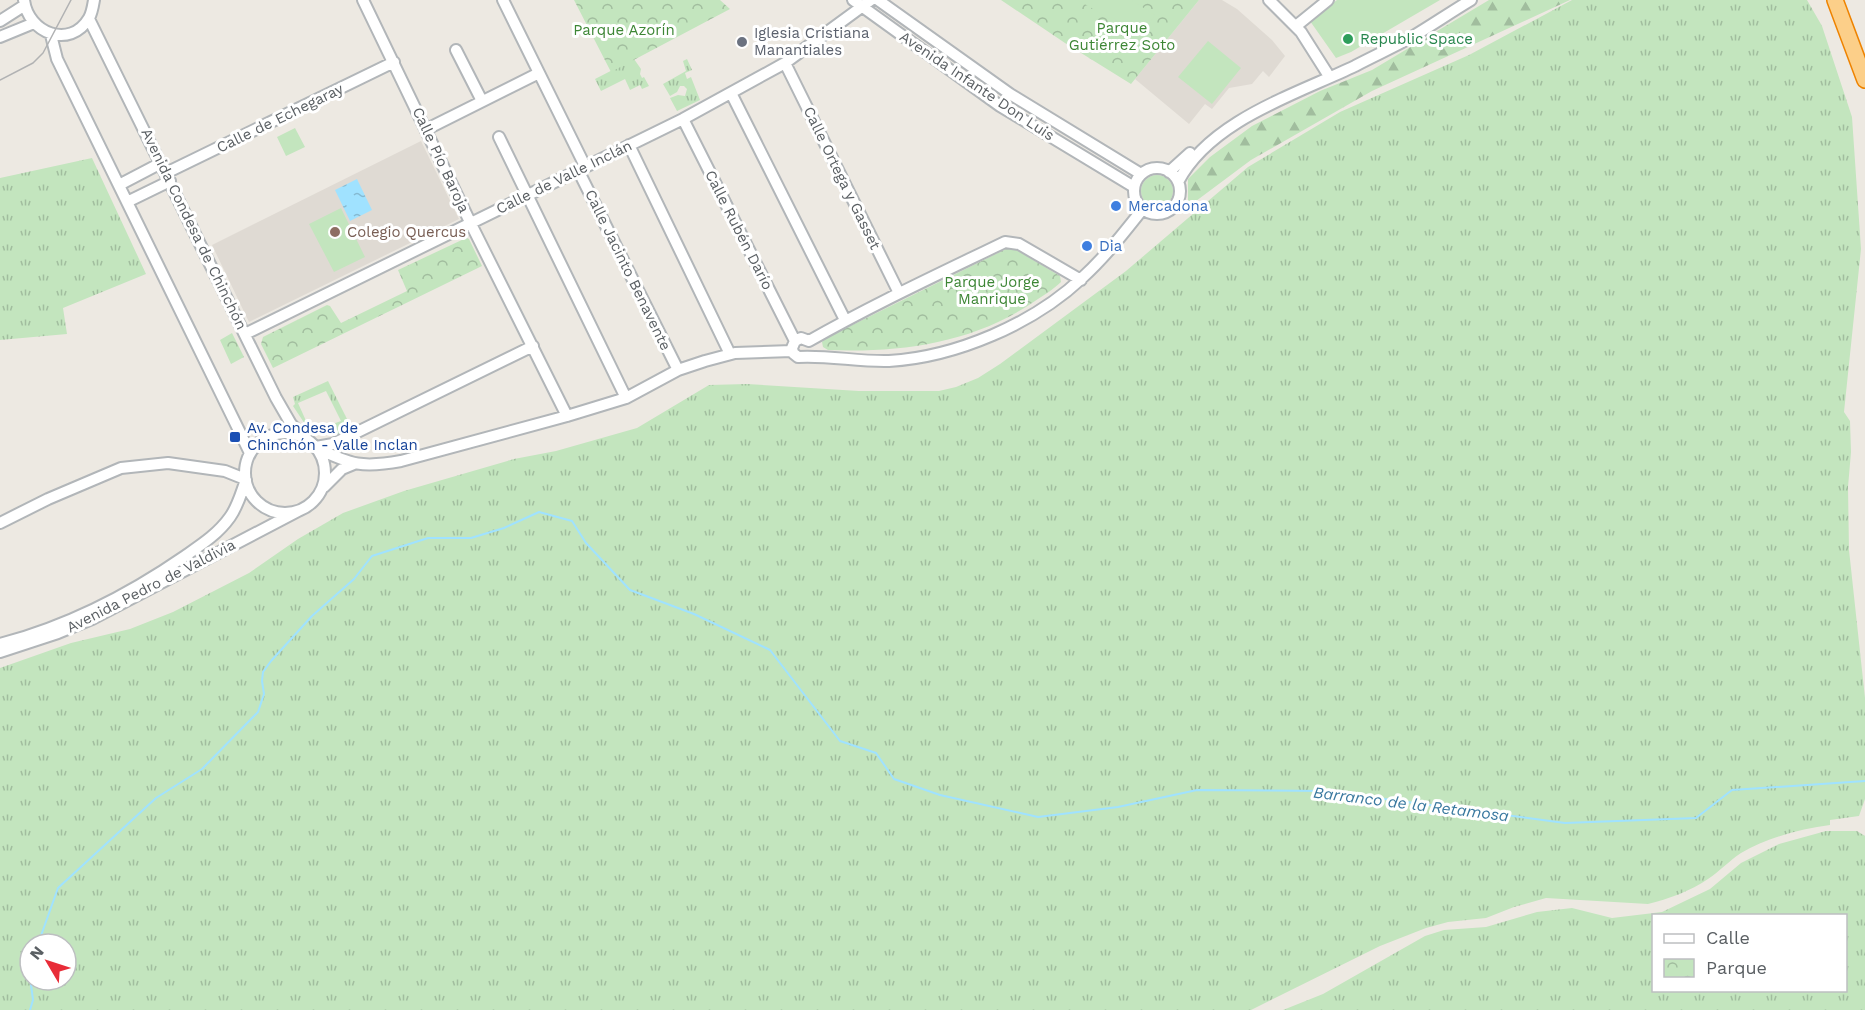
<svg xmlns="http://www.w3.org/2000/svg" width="1865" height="1010" font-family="'Work Sans',sans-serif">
	<defs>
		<pattern id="grass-tufts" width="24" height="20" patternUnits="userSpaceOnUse" patternTransform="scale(1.5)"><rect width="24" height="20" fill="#c3e5be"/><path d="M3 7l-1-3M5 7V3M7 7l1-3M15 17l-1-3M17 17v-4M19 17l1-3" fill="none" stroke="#a1bd9e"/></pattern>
		<pattern id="forest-firs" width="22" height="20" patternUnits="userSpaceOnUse" patternTransform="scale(1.5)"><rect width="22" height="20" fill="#c3e5be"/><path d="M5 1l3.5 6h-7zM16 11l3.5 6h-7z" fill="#a1bd9e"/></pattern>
		<pattern id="park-crowns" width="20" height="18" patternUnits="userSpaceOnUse" patternTransform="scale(1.5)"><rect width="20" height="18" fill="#c3e5be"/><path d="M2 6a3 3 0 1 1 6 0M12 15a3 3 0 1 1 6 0" fill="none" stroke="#a1bd9e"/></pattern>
		<pattern id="water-ripples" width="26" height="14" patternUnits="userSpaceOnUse" patternTransform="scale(1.5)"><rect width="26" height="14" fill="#a0e2ff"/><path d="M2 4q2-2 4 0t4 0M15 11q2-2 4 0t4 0" fill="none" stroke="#85bad2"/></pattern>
	</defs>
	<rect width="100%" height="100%" fill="#ede9e2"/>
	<!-- education -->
	<path fill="#dfdad3" d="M1199 0H1222L1237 9 1272 40 1285 56 1269 77 1263 71 1252 84 1229 88 1212 109 1205 104 1189 124 1135 79Z
		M421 141 459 219 249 322 212 245Z"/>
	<!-- grass -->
	<path fill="url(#grass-tufts)" fill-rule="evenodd" d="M1572 0H1807L1822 26 1852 117 1861 249 1844 412 1850 421 1851 452 1848 487 1849 550 1865 698V799L1859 816 1830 820V825C1800 829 1767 838 1741 853 1729 861 1720 871 1708 879 1691 891 1668 899 1648 904L1546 898 1514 907 1486 918 1448 922 1426 928 1380 946 1251 1010H0V668L71 643 130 629 173 612 249 573 298 539 343 513 404 491 514 459 556 451 637 428 709 385 747 384 859 391H939L956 387 978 378 1000 364 1126 271 1248 167 1340 112 1469 55ZM30 944H66V980H30Z
		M634 59 641 69 640 74 642 78 644 77 649 86 642 89 640 85 630 90 625 79 601 91 595 79Z
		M687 59 692 70 685 73 687 79 691 77 700 100 677 111 670 98 678 95 685 96 687 89 684 86H680L677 92 670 96 663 84 686 71 683 61Z
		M92 158 146 274 63 308 67 334 0 340V178Z
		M1141 191a16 16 0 1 1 32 0a16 16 0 1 1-32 0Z
		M328 381 353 431 337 438 330 425 341 421 326 391 298 403 307 423 305 424 293 406 295 404 293 397Z
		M1826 831H1857L1865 836V1010H1283L1323 994 1425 936 1444 930 1486 927 1537 912 1572 908 1612 918 1662 912 1710 889 1741 863 1779 844ZM1654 916H1846V990H1654Z"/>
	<!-- forest -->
	<path fill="url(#forest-firs)" d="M1489 0H1570L1372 91 1251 160 1188 207V179L1210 157 1252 126 1320 91 1372 70Z"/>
	<!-- park -->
	<path fill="url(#park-crowns)" d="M574 0H720L730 9 611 72Z
		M1001 0H1199L1131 84 1065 43Z
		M466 238 469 239 482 266 273 368 261 344 263 337 327 305 330 306 341 323 407 291 398 270Z
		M1008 248 1015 249 1060 276 1061 282C1054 289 1044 295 1035 301 974 343 901 353 828 350L823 347 822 342 824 339Z
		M232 333 244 357 231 364 220 340Z"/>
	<!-- garden -->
	<path fill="#c3e5be" d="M1078 0H1131L1155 15 1142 35 1110 16 1108 18Z
		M1337 0H1440L1351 52 1336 58 1310 21Z
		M1208 41 1241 68 1212 104 1178 77Z
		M295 128 305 147 286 156 277 137Z
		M341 208 365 257 334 272 309 224Z"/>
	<!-- water -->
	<path fill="url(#water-ripples)" d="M357 179 372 210 350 221 335 190Z"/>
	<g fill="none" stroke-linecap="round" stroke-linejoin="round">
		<!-- stream -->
		<path stroke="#a0e2ff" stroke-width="2" d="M38 944 58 888 156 798 202 769 258 712 264 694 262 681 263 672 271 661 312 616 354 579 372 556 428 538H471L504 528 539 512 572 521 586 543 630 590 694 614 770 650 840 741 876 753 894 779 940 795 1038 817 1118 807 1197 790 1324 791 1565 823 1696 818 1732 790 1865 781
			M30 977 33 1000 30 1010"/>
		<defs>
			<path id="minor" d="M24 0C28 33 70 50 89 18 92 13 93 6 94 0
				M363 0 471 224 567 416
				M503 0 585 166
				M853 0 1000 106 1134 187
				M878 0 1010 94 1141 174
				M1269 0 1301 32 1327 73
				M89 19 276 398 291 424 303 436
				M0 21 25 5
				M1296 26 1328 0
				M51 35 57 59 250 453
				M0 37 34 23
				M456 50 482 101
				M785 63 899 293
				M731 93 845 320
				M683 119 795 341
				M427 129 539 73
				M499 137 626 398
				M629 145 730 354
				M1134 191a23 23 0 1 1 46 0a23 23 0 1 1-46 0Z
				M578 170 678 370
				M1169 172 1190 153
				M166 173 394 62
				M1178 182C1210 120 1297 94 1355 66 1374 56 1394 47 1412 37 1432 25 1451 12 1471 0
				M119 185 161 163
				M127 202 170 181
				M245 334 683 119 785 63 871 0
				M809 341 801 338 795 341 792 348 793 353 798 357C827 355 859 362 889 361 956 357 1033 324 1082 278 1105 257 1123 234 1142 210
				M809 341C872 305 939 274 1005 242L1019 244 1081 280
				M245 473a40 40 0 1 1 80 0a40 40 0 1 1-80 0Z
				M316 447 333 444 533 346
				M317 448C351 465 363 468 401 461L567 416 626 398 678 370 705 361 735 353 792 351
				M324 487 342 469 354 464
				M0 523 48 499 121 468 168 463 225 471 245 479
				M0 644C65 627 130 594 185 556 201 545 218 534 230 517 238 506 241 493 246 480
				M0 652 58 633 92 619 298 511"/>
			<path id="highway" d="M1835 0 1865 80"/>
		</defs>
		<!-- minor casing -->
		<use href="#minor" stroke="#b2b6b9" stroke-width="14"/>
		<!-- highway casing -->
		<use href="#highway" stroke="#ee8301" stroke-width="18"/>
		<!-- minor -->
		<use href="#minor" stroke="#fff" stroke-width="10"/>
		<!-- highway -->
		<use href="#highway" stroke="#fccf89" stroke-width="15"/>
		<!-- tram -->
		<path stroke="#b1b2b3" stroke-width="1.5" d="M0 80 33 63 43 53 71 0"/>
	</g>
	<!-- markers -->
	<circle fill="#2e9e5b" stroke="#fff" stroke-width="2" cx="1348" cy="39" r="6"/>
	<circle fill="#6b7280" stroke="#fff" stroke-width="2" cx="742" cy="42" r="6"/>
	<g fill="#3f7fe0" stroke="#fff" stroke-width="2">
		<circle cx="1116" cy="206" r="6"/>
		<circle cx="1087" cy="246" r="6"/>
	</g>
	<circle fill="#8d6e63" stroke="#fff" stroke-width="2" cx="335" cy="232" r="6"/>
	<rect fill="#1a4fb4" stroke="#fff" stroke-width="2" x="229" y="431" width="12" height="12" rx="3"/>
	<g text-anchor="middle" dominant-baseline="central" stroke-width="6" stroke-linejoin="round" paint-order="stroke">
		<!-- park labels -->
		<g font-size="15" fill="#3d8635" stroke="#fff">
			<text x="1122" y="28">Parque<tspan x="1122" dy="17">Gutiérrez Soto</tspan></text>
			<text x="624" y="30">Parque Azorín</text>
			<text x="992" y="282">Parque Jorge<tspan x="992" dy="17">Manrique</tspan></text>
		</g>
		<!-- worship labels -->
		<g font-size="15" fill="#5b616d" stroke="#fff" text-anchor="start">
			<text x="754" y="33">Iglesia Cristiana<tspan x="754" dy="17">Manantiales</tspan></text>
		</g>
		<!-- leisure labels -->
		<g font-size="15" fill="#27864d" stroke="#fff" text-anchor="start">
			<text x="1360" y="39">Republic Space</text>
		</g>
		<!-- street labels -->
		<g font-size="15" fill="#5a5f63" stroke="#fff">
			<text transform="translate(977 86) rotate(34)">Avenida Infante Don Luis</text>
			<text transform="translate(280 118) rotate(-26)">Calle de Echegaray</text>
			<text transform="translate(441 160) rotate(65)">Calle Pío Baroja</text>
			<text transform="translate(564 177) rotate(-26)">Calle de Valle Inclán</text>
			<text transform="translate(842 178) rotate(64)">Calle Ortega y Gasset</text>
			<text transform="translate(194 229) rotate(64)">Avenida Condesa de Chinchón</text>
			<text transform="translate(739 230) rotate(63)">Calle Rubén Darío</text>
			<text transform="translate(628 270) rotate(64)">Calle Jacinto Benavente</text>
			<text transform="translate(151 586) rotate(-27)">Avenida Pedro de Valdivia</text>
		</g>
		<!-- shop labels -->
		<g font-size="15" fill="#366cbe" stroke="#fff" text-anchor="start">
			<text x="1128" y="206">Mercadona</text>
			<text x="1099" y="246">Dia</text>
		</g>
		<!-- education labels -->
		<g font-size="15" fill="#785e54" stroke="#fff" text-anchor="start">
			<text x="347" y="232">Colegio Quercus</text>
		</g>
		<!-- transit labels -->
		<g font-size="15" fill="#164399" stroke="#fff" text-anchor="start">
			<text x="247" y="428">Av. Condesa de<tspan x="247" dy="17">Chinchón - Valle Inclan</tspan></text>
		</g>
		<!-- water labels -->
		<g font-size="16" font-style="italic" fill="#39789f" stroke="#fff">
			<text transform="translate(1411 804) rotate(7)">Barranco de la Retamosa</text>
		</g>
	</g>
	<!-- legend -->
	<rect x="1652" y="914" width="195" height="78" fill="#ffffff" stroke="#bdbfc1" stroke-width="1.5"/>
	<rect x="1664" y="934" width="30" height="9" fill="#ffffff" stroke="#bdbfc1" stroke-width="1.5"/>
	<text x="1706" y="944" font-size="18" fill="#5a5f63">Calle</text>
	<rect x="1664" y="959" width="30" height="18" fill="url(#park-crowns)" stroke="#bdbfc1" stroke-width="1.5"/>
	<text x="1706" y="974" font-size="18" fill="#5a5f63">Parque</text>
	<!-- north arrow -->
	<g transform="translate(48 962) rotate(309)"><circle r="28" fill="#ffffff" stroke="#bdbfc1" stroke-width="1.5"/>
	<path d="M0-4.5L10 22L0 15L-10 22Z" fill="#e82c38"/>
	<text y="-9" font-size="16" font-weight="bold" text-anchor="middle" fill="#5a5f63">N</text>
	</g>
</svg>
